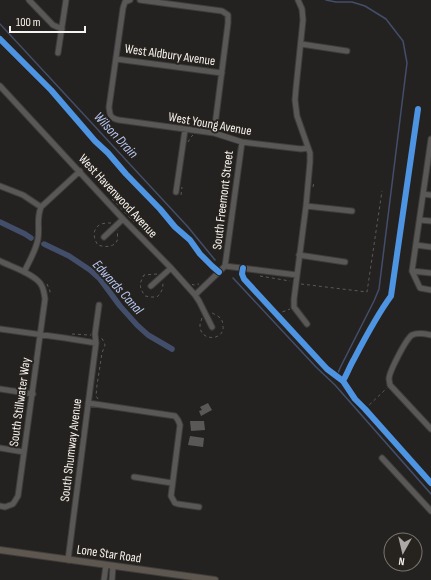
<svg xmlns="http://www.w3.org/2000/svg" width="431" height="580" font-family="'Sofia Sans Condensed',sans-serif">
	<rect width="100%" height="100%" fill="#242220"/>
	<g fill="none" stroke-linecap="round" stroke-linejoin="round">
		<!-- stream -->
		<path stroke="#434e6b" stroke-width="1.5" d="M326 0 336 2H352L365 6 386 19 403 41 407 63 379 289 374 301 340 368 338 373
			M0 24 188 227 215 260
			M233 278 316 367 335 385 431 494"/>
		<!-- canal -->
		<path stroke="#434e6b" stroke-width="5.5" d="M0 222 25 234 31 238
			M44 244 69 256 90 270 100 279 120 306 137 325 148 335 172 349"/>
	</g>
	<!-- building -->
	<path fill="#5a5857" d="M208 403 212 410 201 416 199 411 202 410 200 407Z
		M190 421H204L205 430 191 431Z
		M190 436 204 438 203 447 188 445Z"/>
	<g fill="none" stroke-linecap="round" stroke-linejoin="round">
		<defs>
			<path id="minor" d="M29 0 53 25 62 29
				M130 0 125 2 123 8 109 107C110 116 110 118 119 120L214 133 242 142 301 149 308 148
				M140 0 222 11 228 15V23L214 133
				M298 0 302 9 303 20 296 88 295 100 297 116 310 153V162L306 206 294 299V307L307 324
				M301 44 347 51
				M58 53 66 0
				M116 59 222 73
				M0 86 123 219 171 268 195 295 199 301 212 327
				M431 139 412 271 420 288 431 290
				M0 186 23 195 41 207
				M176 192 185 130
				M423 194 431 195
				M306 206 352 211
				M420 220 431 221
				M104 237 123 219
				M416 245 431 247
				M299 255 345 262
				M0 261C12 267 32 273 40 283 44 288 44 293 45 299L18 496 13 504 5 507 0 506
				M225 266 297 275
				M412 271 431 273
				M24 272C29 262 36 250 38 239 40 227 36 220 41 207L80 171
				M151 286 171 268
				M195 295 219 272 225 266 242 142
				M0 329 65 338 96 343
				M431 335C426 334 418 332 412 335 406 339 389 372 389 379 389 380 390 384 390 385L431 429
				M0 389 33 394
				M88 403 175 416 178 420 180 425 171 496 175 503 178 504 199 507
				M0 448 24 452
				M382 458 431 511
				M134 477 172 483
				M68 560 96 343 95 334 99 305
				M104 580 106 565
				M112 580 113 566"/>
			<path id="major" d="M0 550 215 580"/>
		</defs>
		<!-- minor casing -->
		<use href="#minor" stroke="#3f3d3b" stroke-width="7"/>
		<!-- major casing -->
		<use href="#major" stroke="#3f3d3b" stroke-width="8"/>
		<!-- path -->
		<path stroke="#5b5a59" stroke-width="1" stroke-dasharray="3 3" stroke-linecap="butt" d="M188 142 191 137 193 135
			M313 187 314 182
			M181 195 182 187
			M112 199 134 222
			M111 223C107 223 101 223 98 226 92 231 94 240 98 245 104 247 113 248 117 241 118 238 117 233 118 230
			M239 273 242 274H245
			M157 274 144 275C139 284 139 287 145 296L151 297H157C162 292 163 289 163 282
			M260 276 290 281
			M47 284 50 291V294
			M192 284 193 285 199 284
			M301 284 367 292 382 191
			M277 314 290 309
			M202 318C201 321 200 323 200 325 199 342 225 341 223 326 223 322 222 319 219 317 217 315 213 314 211 312
			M72 334 89 335H91
			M98 399 96 396 97 385 102 353 105 345 104 342 101 337
			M365 409 387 388"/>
		<!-- minor -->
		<use href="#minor" stroke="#5a5857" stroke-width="5"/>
		<!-- major -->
		<use href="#major" stroke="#5d5750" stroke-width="6"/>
		<defs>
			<path id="cycleway" d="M0 39 51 90 95 141 108 153 126 174 160 209 175 227 190 240 200 254 212 266 219 272
				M243 268 242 274 244 279 327 369 343 381 355 399 365 409 431 483
				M343 381C347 374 350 366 354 359 365 338 377 315 391 296L418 109"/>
		</defs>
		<!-- cycleway casing -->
		<use href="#cycleway" stroke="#26221e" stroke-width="8"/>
		<!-- cycleway -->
		<use href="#cycleway" stroke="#4d94e3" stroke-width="6"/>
	</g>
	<g text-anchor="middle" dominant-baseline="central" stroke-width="4" stroke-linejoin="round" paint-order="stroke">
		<!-- street labels -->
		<g font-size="13" fill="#f5f2ef" stroke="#26221e">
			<text transform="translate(170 55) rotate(8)">West Aldbury Avenue</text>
			<text transform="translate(210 124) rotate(10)">West Young Avenue</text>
			<text transform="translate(118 196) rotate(47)">West Havenwood Avenue</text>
			<text transform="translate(223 200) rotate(-83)">South Freemont Street</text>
			<text transform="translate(20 402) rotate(-82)">South Stillwater Way</text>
			<text transform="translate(71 450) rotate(-83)">South Shumway Avenue</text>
			<text transform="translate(109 554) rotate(8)">Lone Star Road</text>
		</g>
		<!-- water labels -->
		<g font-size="14" font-style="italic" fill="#b4c7f4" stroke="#26221e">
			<text transform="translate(116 135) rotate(47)">Wilson Drain</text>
			<text transform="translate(118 287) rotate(48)">Edwards Canal</text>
		</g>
	</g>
	<!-- north arrow -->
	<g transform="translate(403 552) rotate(188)"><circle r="19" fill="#26221e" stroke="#797572"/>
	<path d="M0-3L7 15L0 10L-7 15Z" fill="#aca9a7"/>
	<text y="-6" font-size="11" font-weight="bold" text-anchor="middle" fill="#f5f2ef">N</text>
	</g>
	<!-- scale -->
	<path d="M10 26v6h75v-6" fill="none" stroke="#f5f2ef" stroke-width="2"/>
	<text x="16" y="26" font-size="12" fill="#f5f2ef" stroke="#26221e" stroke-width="3" paint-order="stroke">100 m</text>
</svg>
